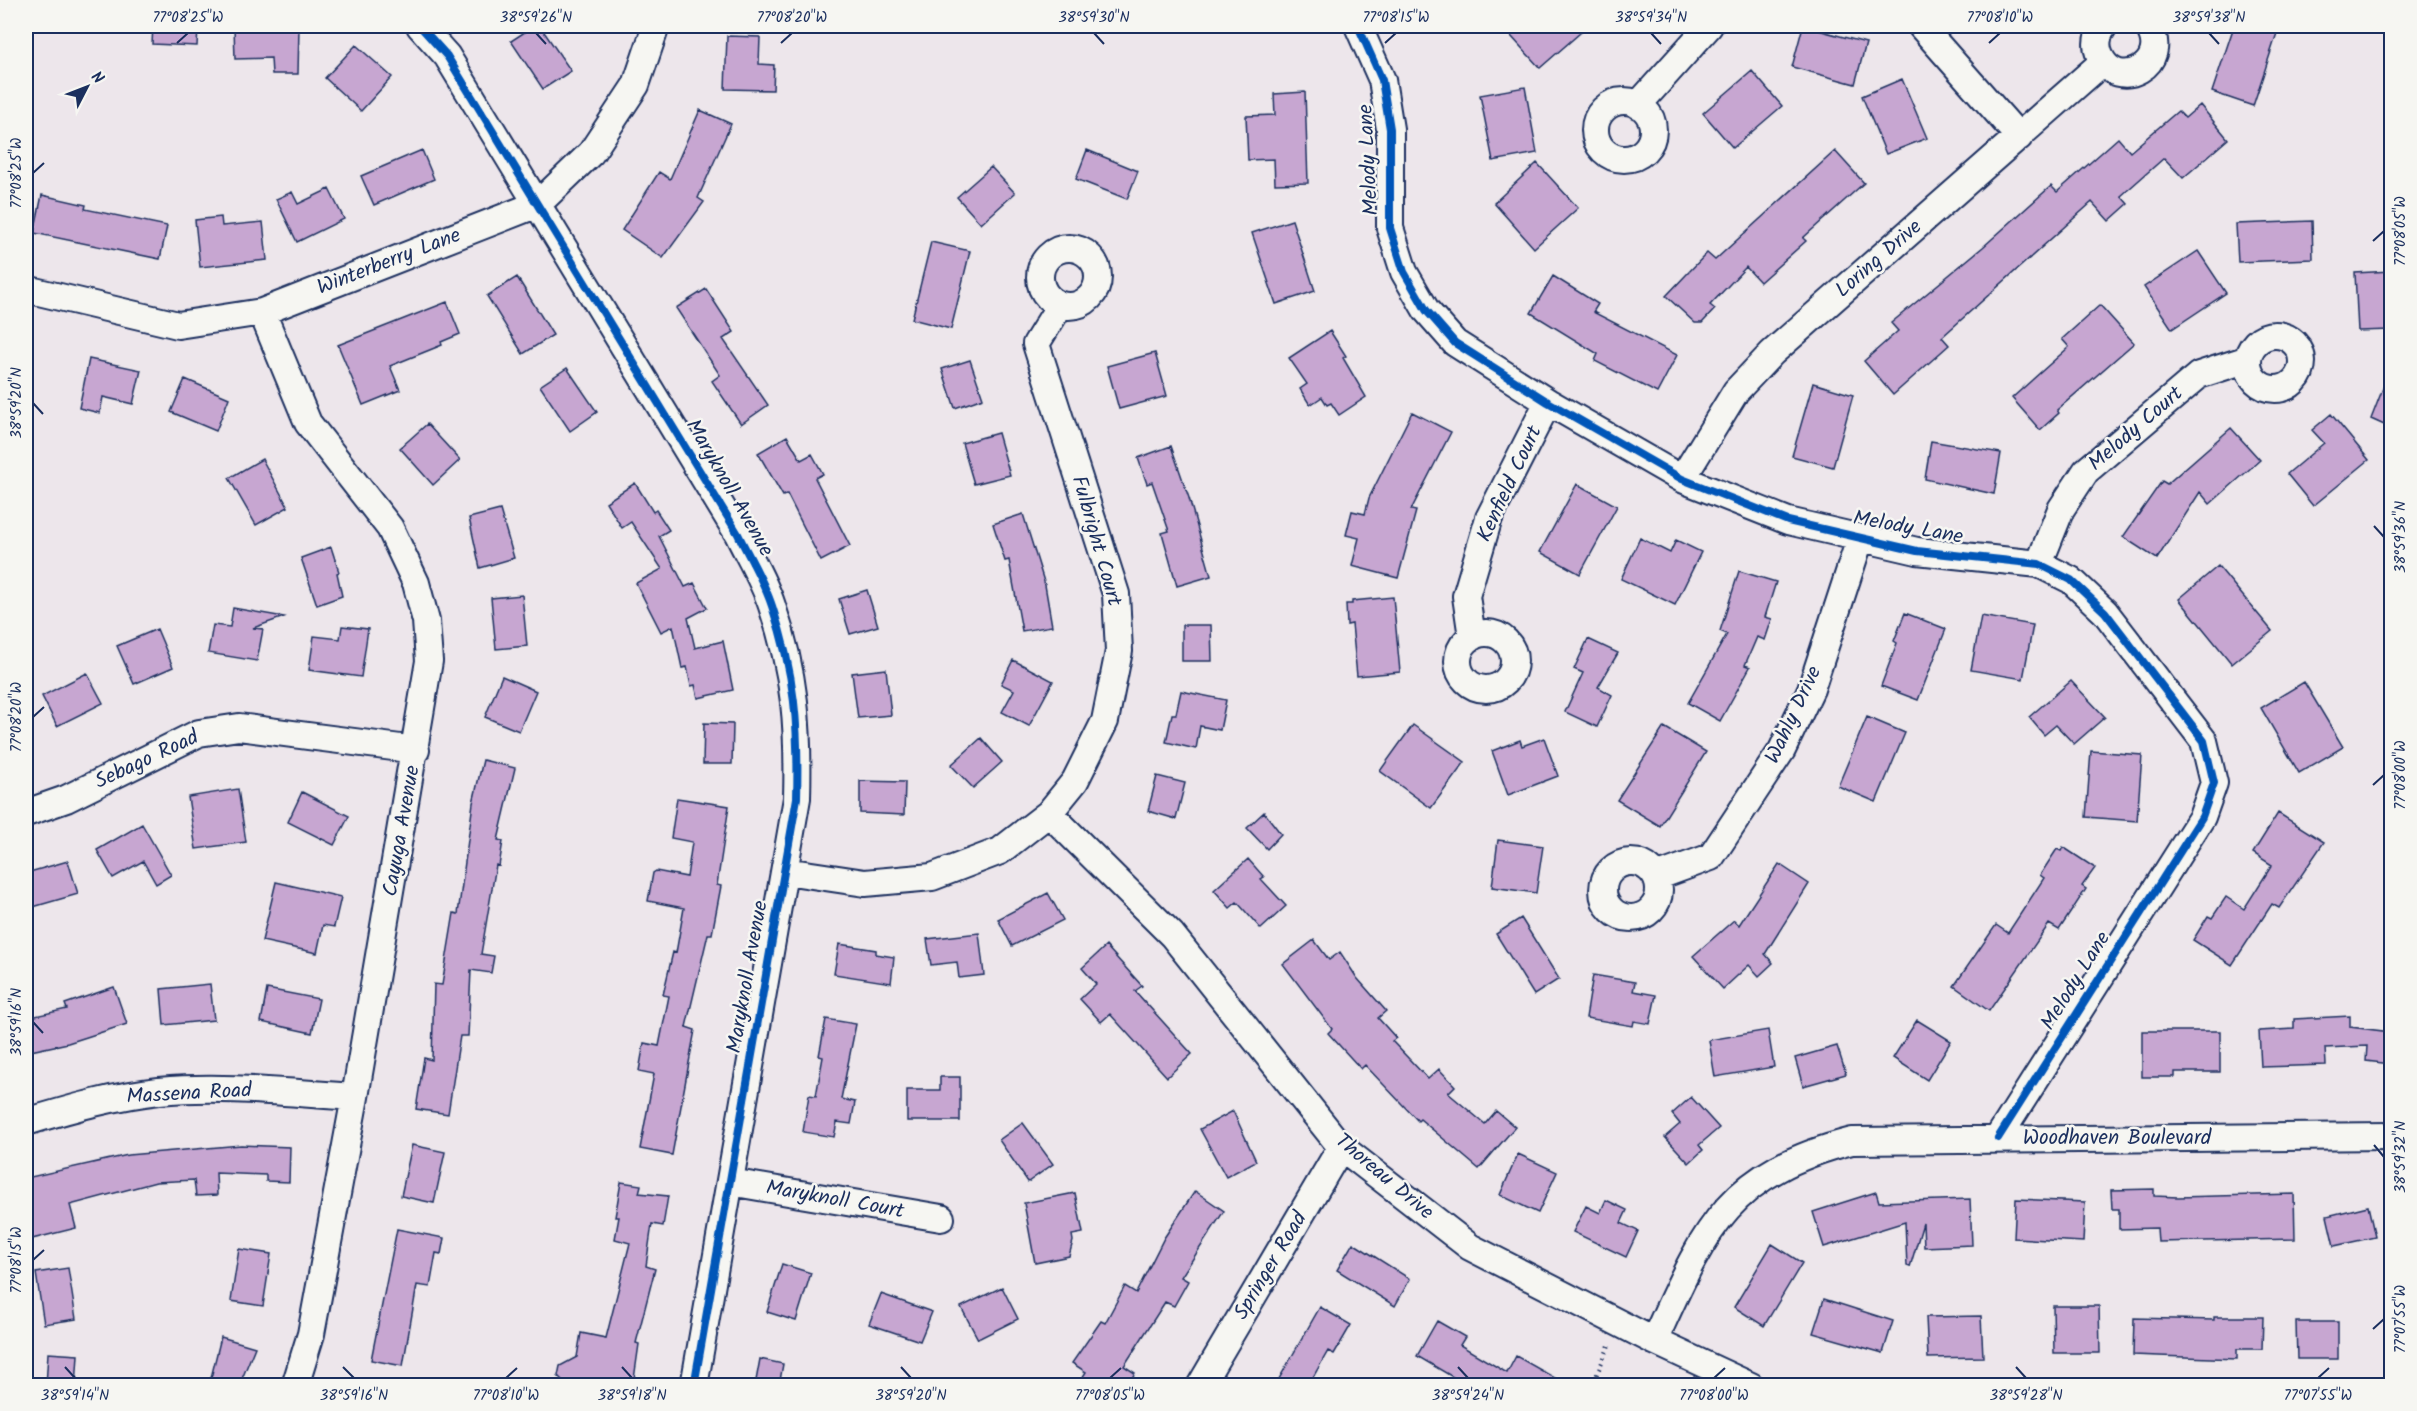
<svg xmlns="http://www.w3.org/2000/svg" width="2417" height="1411" font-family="Kalam,sans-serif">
	<rect width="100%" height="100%" fill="#ede6eb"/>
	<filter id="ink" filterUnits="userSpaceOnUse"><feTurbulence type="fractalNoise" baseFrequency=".0167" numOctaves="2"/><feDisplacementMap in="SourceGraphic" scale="12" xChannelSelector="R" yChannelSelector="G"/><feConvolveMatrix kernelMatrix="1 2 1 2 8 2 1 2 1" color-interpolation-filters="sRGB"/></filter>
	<g filter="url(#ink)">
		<!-- building -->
		<path fill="#c7a6d1" stroke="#1b2f5e" stroke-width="1.5" d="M153 26H198L197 46 152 44Z
			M234 26H299L298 74H272L271 58 235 59Z
			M534 26H540L571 71 543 89 511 41Z
			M1502 26H1588L1540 68Z
			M1803 26 1866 43 1855 84 1792 67Z
			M2234 26H2265L2278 30 2253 106 2212 92Z
			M727 36 760 37 759 64 774 65 773 90 725 89Z
			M356 45 392 77 361 111 325 78Z
			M1752 71 1782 106 1733 148 1703 113Z
			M1902 79 1927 138 1886 154 1862 96Z
			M1525 87 1537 153 1493 161 1480 95Z
			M1305 92 1308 183 1275 184 1274 159 1248 160 1246 116 1275 115 1274 94Z
			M2200 105 2228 139 2183 178 2164 158 2121 196 2128 204 2109 221 2092 202 1942 337 1949 345 1893 395 1864 361 1898 331 1891 323 1983 247 2051 186 2057 192 2118 138 2130 152 2178 111 2185 118Z
			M700 110 731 124 698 198 704 202 663 258 622 230 659 172 670 179Z
			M422 150 434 179 374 205 361 176Z
			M1087 150 1138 171 1127 199 1076 179Z
			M1835 151 1864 183 1803 238 1806 241 1760 282 1746 267 1710 305 1715 309 1702 323H1695L1666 296 1707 253 1715 260Z
			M1537 163 1578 208 1534 248 1494 203Z
			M991 167 1015 193 981 224 957 197Z
			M329 189 344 219 297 242 276 199 292 192 298 204Z
			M42 195 86 205 85 209 167 226 160 259 34 233Z
			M221 217 222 226 263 222 267 260 200 267 195 220Z
			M1292 220 1315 291 1276 304 1252 233Z
			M2312 221 2313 259 2238 262 2236 224Z
			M931 242 970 251 951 329 912 319Z
			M2198 251 2226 293 2172 329 2144 287Z
			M2391 271V330L2358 331 2355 273Z
			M1553 276 1598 304 1593 312 1677 355 1657 393 1595 361 1598 354 1531 313Z
			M517 277 553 335 523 354 487 296Z
			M706 289 734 332 723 339 768 405 741 424 712 381 720 375 676 308Z
			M447 302 460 334 441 342 442 345 390 366 400 390 363 405 338 345Z
			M2100 305 2134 343 2057 410 2059 413 2040 430 2012 398 2069 347 2062 339Z
			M1330 331 1346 356 1343 358 1366 397 1339 415 1331 403 1327 405 1322 397 1310 405 1300 389 1307 384 1289 358Z
			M1155 353 1167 396 1119 409 1107 366Z
			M89 359 141 370 133 404 103 397 100 413 79 408Z
			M970 360 983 398 955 408 942 369Z
			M567 368 597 412 570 431 540 386Z
			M2390 370H2391V428L2371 419Z
			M185 379 229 398 216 431 171 412Z
			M1813 383 1853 395 1833 467 1792 456Z
			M1412 412 1451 432 1411 510 1416 511 1398 578 1352 566 1359 538 1346 535 1352 511 1365 514 1369 498Z
			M2331 414 2369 460 2313 506 2287 474 2324 443 2312 430Z
			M427 424 460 460 433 485 400 448Z
			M2231 428 2260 460 2210 504 2200 492 2157 559 2123 537 2162 481 2167 484Z
			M998 433 1010 475 974 484 962 443Z
			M787 436 801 460 812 454 823 474 815 478 850 546 821 561 787 494 783 496 758 453Z
			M1931 441 2001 453 1994 494 1925 479Z
			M1171 446 1189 498 1211 576 1177 586 1162 533 1169 531 1152 482 1147 484 1138 458Z
			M262 459 288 507 256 525 229 478Z
			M635 483 653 512 656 510 669 530 659 536 685 587 694 583 707 608 688 618 695 648 723 641 733 690 698 698 695 685 691 686 687 667 682 668 673 626 661 632 636 583 662 569 631 522 622 528 606 502Z
			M1577 484 1617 506 1580 574 1540 552Z
			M500 510 514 558 480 568 469 518Z
			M1023 514 1045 585 1052 626 1022 631 1009 560 1005 561 993 524Z
			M1640 538 1670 553 1676 540 1701 552 1675 605 1621 579Z
			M331 547 339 572 337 573 342 596 317 605 301 558Z
			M2218 566 2272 631 2232 664 2179 599Z
			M1739 571 1776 582 1765 617 1772 619 1765 640 1757 637 1745 665 1750 667 1720 721 1688 703 1727 634 1720 631Z
			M867 590 878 626 850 634 839 599Z
			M522 595 527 646 496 649 491 598Z
			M1393 597 1400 672 1357 676 1352 624 1347 625 1346 604H1352V601Z
			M233 608 284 617 253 628 263 629 257 661 208 653 213 625 230 627Z
			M1905 613 1946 629 1918 700 1881 686 1897 643 1894 641Z
			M1981 616 2033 625 2023 679 1971 670Z
			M1182 625H1211L1212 661H1182Z
			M342 626 368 629 361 677 309 670 314 636 340 639Z
			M157 629 173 667 134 684 117 646Z
			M1588 639 1618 653 1598 687 1612 695 1597 727 1565 712 1583 673 1574 669Z
			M1013 660 1053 681 1029 726 1002 712 1014 690 1001 684Z
			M886 669 891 715 858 718 852 673Z
			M87 673 103 703 57 726 42 696Z
			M502 676 536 691 519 731 485 717Z
			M2071 681 2105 717 2074 744 2056 725 2044 735 2029 717Z
			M2304 682 2343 747 2299 773 2261 708Z
			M1181 691 1226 700 1220 730 1200 726 1196 749 1166 742 1172 714H1176Z
			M1867 717 1905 733 1876 802 1838 786Z
			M704 723 733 724 732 764H703Z
			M1413 725 1465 762 1431 808 1380 771Z
			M1664 727 1706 752 1660 826 1617 800Z
			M981 738 1002 762 973 788 951 765Z
			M1544 738 1558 776 1508 795 1492 751 1520 740 1522 746Z
			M2091 751 2142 755 2137 821 2086 817Z
			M483 760 515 768 498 840 503 841 499 866 496 865 481 954 494 956 491 973 471 970 468 1036H460L448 1114 416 1109 424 1058 432 1060 434 984 442 985 454 913 458 914 473 803Z
			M1157 776 1185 783 1176 819 1148 811Z
			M860 781 905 782 904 815 860 813Z
			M238 789 246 842 196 849 188 797Z
			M302 792 349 816 334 845 288 822Z
			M677 798 729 806 717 885 721 886 712 934H708L686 1027 695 1030 672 1155 640 1149 654 1074 639 1071 644 1043 659 1046 669 996 663 995 673 952 676 953 684 908 648 901 653 873 656 871 687 877 692 842 671 838Z
			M1264 812 1281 834 1267 849 1247 828Z
			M2278 813 2324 842 2279 908 2272 904 2232 965 2193 940 2208 916 2212 918 2226 897 2244 909 2272 865 2253 853Z
			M142 824 171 875 156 884 143 861 113 878 97 850Z
			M1498 840 1543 846 1536 893 1492 887Z
			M2063 847 2095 868 2082 886 2086 889 2059 930 2049 924 1989 1011 1954 986 1996 925 2008 933 2044 878 2040 875 2057 849 2061 851Z
			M1248 859 1264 877 1261 879 1286 906 1261 929 1237 902 1230 908 1214 890Z
			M68 861 78 894 26 909V873Z
			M1779 864 1809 884 1765 954 1773 963 1759 976 1749 965 1723 989 1693 956 1734 920 1739 925Z
			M276 882 341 897 334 927 323 925 317 953 262 941Z
			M1048 893 1063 920 1012 946 998 919Z
			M1521 918 1559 979 1534 995 1496 934Z
			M979 933 984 975 959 978 957 962 931 965 927 939Z
			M1314 940 1329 960 1340 952 1357 978 1386 1011 1378 1018 1396 1038 1392 1041 1428 1079 1439 1069 1455 1086 1448 1093 1485 1124 1496 1111 1515 1127 1479 1169 1420 1119 1418 1121 1365 1065 1361 1069 1328 1033 1332 1029 1283 964Z
			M839 944 876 950V954L894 957 891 983 834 974Z
			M1106 946 1142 986 1135 991 1192 1054 1167 1077 1110 1014 1101 1022 1080 999 1096 984 1082 968Z
			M1593 975 1635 982 1633 991 1656 995 1650 1024 1634 1021 1633 1026 1586 1018Z
			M210 984 214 1020 164 1025 161 989Z
			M114 987 127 1024 68 1043 26 1052V1018L67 1009 65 1004Z
			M267 989 319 999 312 1033 261 1022Z
			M2350 1016V1027L2391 1032V1064L2366 1061 2367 1046 2325 1048 2326 1065 2261 1067 2259 1031 2294 1029V1019Z
			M826 1019 856 1024 841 1099 855 1102 851 1124 837 1122 834 1137 803 1132 809 1095 816 1096 823 1057 819 1056Z
			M1917 1020 1951 1041 1927 1080 1893 1058Z
			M1768 1030 1774 1067 1715 1077 1709 1040Z
			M2142 1031H2220V1072H2175V1077H2142Z
			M1837 1046 1846 1074 1803 1086 1795 1058Z
			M940 1077H960V1121H907V1090H940Z
			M1691 1097 1719 1128 1699 1145 1703 1150 1689 1163 1665 1137 1680 1124 1672 1114Z
			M1233 1111 1256 1161 1226 1177 1200 1129Z
			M1023 1123 1053 1164 1028 1182 999 1140Z
			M241 1145 290 1147 289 1182 266 1181V1175L216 1173 217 1195 196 1196 194 1180 156 1182 70 1205 76 1228 32 1239 26 1217V1178L128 1155Z
			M412 1145 445 1152 434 1203 401 1196Z
			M1518 1154 1557 1172 1538 1213 1500 1195Z
			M621 1182 641 1185 639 1193 668 1196 663 1226 652 1224 646 1266 655 1269 636 1343 639 1344 633 1386 566 1384 558 1376 560 1366 577 1357 581 1333 606 1338 630 1243 615 1239 619 1217H615Z
			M2154 1189V1196L2178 1197 2294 1194 2295 1239 2158 1242 2157 1228 2119 1229V1209H2112L2111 1190Z
			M1195 1191 1224 1211 1181 1277 1188 1281 1174 1306 1165 1302 1124 1366 1135 1373 1127 1386H1077L1086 1372 1072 1363 1101 1321 1105 1323 1125 1286 1136 1293 1164 1238Z
			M1876 1192 1879 1202 1970 1199 1972 1245 1924 1247 1923 1223 1910 1267 1907 1266 1905 1222 1824 1247 1813 1212Z
			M1075 1193 1083 1233 1072 1235 1073 1241 1069 1256 1035 1263 1024 1203Z
			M2016 1199 2085 1202 2083 1242 2014 1238Z
			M1606 1200 1627 1210 1621 1223 1638 1231 1626 1257 1573 1232 1586 1206 1600 1213Z
			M2368 1206 2375 1237 2334 1246 2327 1216Z
			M397 1229 444 1238 441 1254 436 1253 430 1287 417 1285 403 1366 371 1360Z
			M1353 1243 1410 1279 1395 1306 1337 1270Z
			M1772 1244 1802 1263 1764 1326 1734 1307Z
			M239 1249 271 1254 263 1306 231 1301Z
			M782 1264 811 1273 796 1321 767 1312Z
			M68 1268 76 1319 44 1324 36 1273Z
			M1002 1287 1018 1319 978 1339 961 1307Z
			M881 1294 932 1312 920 1341 869 1324Z
			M1824 1299 1893 1321 1883 1353 1813 1333Z
			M2053 1306H2099L2100 1353H2054Z
			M1320 1307 1351 1325 1334 1354 1328 1351 1308 1386H1275Z
			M1981 1316 1983 1357 1928 1358 1926 1317Z
			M2214 1317H2263L2262 1349H2237V1359L2133 1355 2134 1318 2214 1320Z
			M1437 1321 1465 1337 1460 1345 1507 1373 1516 1356 1569 1386H1468L1417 1356Z
			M2296 1322H2338V1359H2297Z
			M221 1337 255 1347 239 1386H209Z
			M48 1353 78 1355 76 1386H46Z
			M760 1359 783 1364 779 1386H755Z"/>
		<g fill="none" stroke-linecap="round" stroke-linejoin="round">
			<defs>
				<path id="minor" d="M420 26 447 56 738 534C749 557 764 581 772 606 795 674 799 727 797 798L694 1386
					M1358 26 1382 80 1390 129V228L1404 272 1426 310 1455 343 1548 402 1682 479 1788 521 1917 551 2039 564 2071 580 2105 612 2204 741 2214 783 2202 817 1998 1138
					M1921 26 2019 137
					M2104 26C2097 35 2095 45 2100 56 2117 94 2173 64 2148 26
					M1595 130a29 29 0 1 1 58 0a29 29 0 1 1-58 0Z
					M1638 105 1709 26
					M1040 277a29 29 0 1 1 58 0a29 29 0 1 1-58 0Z
					M26 289 178 325 262 312 538 204 591 153 636 85 656 26
					M262 312 308 423 390 528 416 583 426 621 429 661 355 1097 311 1334 295 1386
					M2248 362a27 27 0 1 1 54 0a27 27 0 1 1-54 0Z
					M1682 479 1736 391 1772 353 2103 62
					M2039 564 2061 509 2086 471 2199 375 2248 359
					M1458 661a28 28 0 1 1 56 0a28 28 0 1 1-56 0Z
					M1472 637 1466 596 1489 518 1548 402
					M26 813 66 799 199 733 239 727 416 750
					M1049 813 1172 935 1341 1147 1470 1247 1654 1341 1751 1386
					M1603 890a28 28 0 1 1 56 0a28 28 0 1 1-56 0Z
					M785 871 865 883 932 877 1000 851 1049 813 1075 781 1105 721 1119 651 1116 594 1036 344 1060 305
					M1656 877 1711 857 1782 750 1811 689 1860 539
					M26 1122C70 1109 113 1096 159 1091 224 1085 290 1093 355 1097
					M730 1182 941 1218
					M1654 1341C1704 1231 1726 1173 1852 1141L2392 1136
					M1200 1386 1341 1147"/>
			</defs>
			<!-- minor casing -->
			<use href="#minor" stroke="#1b2f5e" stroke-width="30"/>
			<!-- path -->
			<path stroke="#1b2f5e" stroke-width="4" stroke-dasharray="1.5 4.5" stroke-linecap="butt" d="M1592 1386 1610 1343"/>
			<!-- minor -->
			<use href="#minor" stroke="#f6f6f2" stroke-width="26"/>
			<defs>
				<path id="cycleway" d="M420 26 447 56 738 534C749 557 764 581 772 606 795 674 799 727 797 798L694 1386
					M1358 26 1382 80 1390 129V228L1404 272 1426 310 1455 343 1548 402 1682 479 1788 521 1917 551 2039 564 2071 580 2105 612 2204 741 2214 783 2202 817 1998 1138"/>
			</defs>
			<!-- cycleway casing -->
			<use href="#cycleway" stroke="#f6f6f2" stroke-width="11"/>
			<!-- cycleway -->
			<use href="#cycleway" stroke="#0057b8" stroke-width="8"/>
		</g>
	</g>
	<!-- ticks -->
	<path fill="none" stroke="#1b2f5e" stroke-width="2" d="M536 33 546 44M1094 33 1104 44M1651 33 1661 44M2209 33 2219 44M177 43 188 33M781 43 792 33M1385 43 1396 33M1989 43 2000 33M33 173 44 163M2373 241 2384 231M33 403 43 414M2374 526 2384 537M33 717 44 707M2373 785 2384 775M33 1022 43 1033M2374 1145 2384 1157M33 1260 44 1250M2373 1329 2384 1319M65 1367 75 1378M343 1367 354 1378M622 1367 632 1378M901 1367 911 1378M1458 1367 1468 1378M2016 1367 2026 1378M506 1378 517 1368M1110 1378 1121 1368M1714 1378 1725 1368M2318 1378 2329 1368"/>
	<g text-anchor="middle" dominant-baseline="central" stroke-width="5" stroke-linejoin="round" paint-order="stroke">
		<!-- street labels -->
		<g font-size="21" fill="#1b2f5e" stroke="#f6f6f2">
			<text transform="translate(1369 160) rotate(-93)">Melody Lane</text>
			<text transform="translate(1879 259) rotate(-41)">Loring Drive</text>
			<text transform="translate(389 262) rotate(-21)">Winterberry Lane</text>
			<text transform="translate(2136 429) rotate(-41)">Melody Court</text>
			<text transform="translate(1510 484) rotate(-65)">Kenfield Court</text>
			<text transform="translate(729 488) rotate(60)">Maryknoll Avenue</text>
			<text transform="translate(1908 528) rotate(10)">Melody Lane</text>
			<text transform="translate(1096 541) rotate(74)">Fulbright Court</text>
			<text transform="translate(1794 715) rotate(-65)">Wahly Drive</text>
			<text transform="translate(147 760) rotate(-25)">Sebago Road</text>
			<text transform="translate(402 831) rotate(-80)">Cayuga Avenue</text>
			<text transform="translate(748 977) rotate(-80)">Maryknoll Avenue</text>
			<text transform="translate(2076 981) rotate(-58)">Melody Lane</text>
			<text transform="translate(189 1094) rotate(-3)">Massena Road</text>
			<text x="2117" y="1138">Woodhaven Boulevard</text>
			<text transform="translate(1384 1177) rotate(40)">Thoreau Drive</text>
			<text transform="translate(835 1200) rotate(10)">Maryknoll Court</text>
			<text transform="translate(1271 1266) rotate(-59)">Springer Road</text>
		</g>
	</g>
	<!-- margin -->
	<rect width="2417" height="1411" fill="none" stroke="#f6f6f2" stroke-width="66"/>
	<!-- north arrow -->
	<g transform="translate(87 87) rotate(48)" stroke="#f6f6f2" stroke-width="4.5" paint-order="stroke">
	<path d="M0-4.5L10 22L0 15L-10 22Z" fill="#1b2f5e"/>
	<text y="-9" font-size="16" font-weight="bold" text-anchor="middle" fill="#1b2f5e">N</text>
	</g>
	<rect x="33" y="33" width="2351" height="1345" fill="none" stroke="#1b2f5e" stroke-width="2"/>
	<g font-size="15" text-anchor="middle" fill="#1b2f5e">
		<text x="188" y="22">77°08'25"W</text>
		<text x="536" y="22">38°59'26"N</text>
		<text x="792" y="22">77°08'20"W</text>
		<text x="1094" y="22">38°59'30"N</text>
		<text x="1396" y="22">77°08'15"W</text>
		<text x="1651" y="22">38°59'34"N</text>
		<text x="2000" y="22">77°08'10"W</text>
		<text x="2209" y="22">38°59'38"N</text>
		<text transform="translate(16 173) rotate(-90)" y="5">77°08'25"W</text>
		<text transform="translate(2400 231) rotate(-90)" y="5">77°08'05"W</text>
		<text transform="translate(16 403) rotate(-90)" y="5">38°59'20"N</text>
		<text transform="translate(2400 537) rotate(-90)" y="5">38°59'36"N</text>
		<text transform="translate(16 717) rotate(-90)" y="5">77°08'20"W</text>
		<text transform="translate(2400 775) rotate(-90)" y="5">77°08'00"W</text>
		<text transform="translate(16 1022) rotate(-90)" y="5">38°59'16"N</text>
		<text transform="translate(2400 1157) rotate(-90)" y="5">38°59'32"N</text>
		<text transform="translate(16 1260) rotate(-90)" y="5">77°08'15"W</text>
		<text transform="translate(2400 1319) rotate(-90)" y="5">77°07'55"W</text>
		<text x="75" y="1400">38°59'14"N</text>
		<text x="354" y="1400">38°59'16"N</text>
		<text x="506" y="1400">77°08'10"W</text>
		<text x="632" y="1400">38°59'18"N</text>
		<text x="911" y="1400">38°59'20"N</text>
		<text x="1110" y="1400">77°08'05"W</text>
		<text x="1468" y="1400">38°59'24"N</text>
		<text x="1714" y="1400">77°08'00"W</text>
		<text x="2026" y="1400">38°59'28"N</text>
		<text x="2318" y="1400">77°07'55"W</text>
	</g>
</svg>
